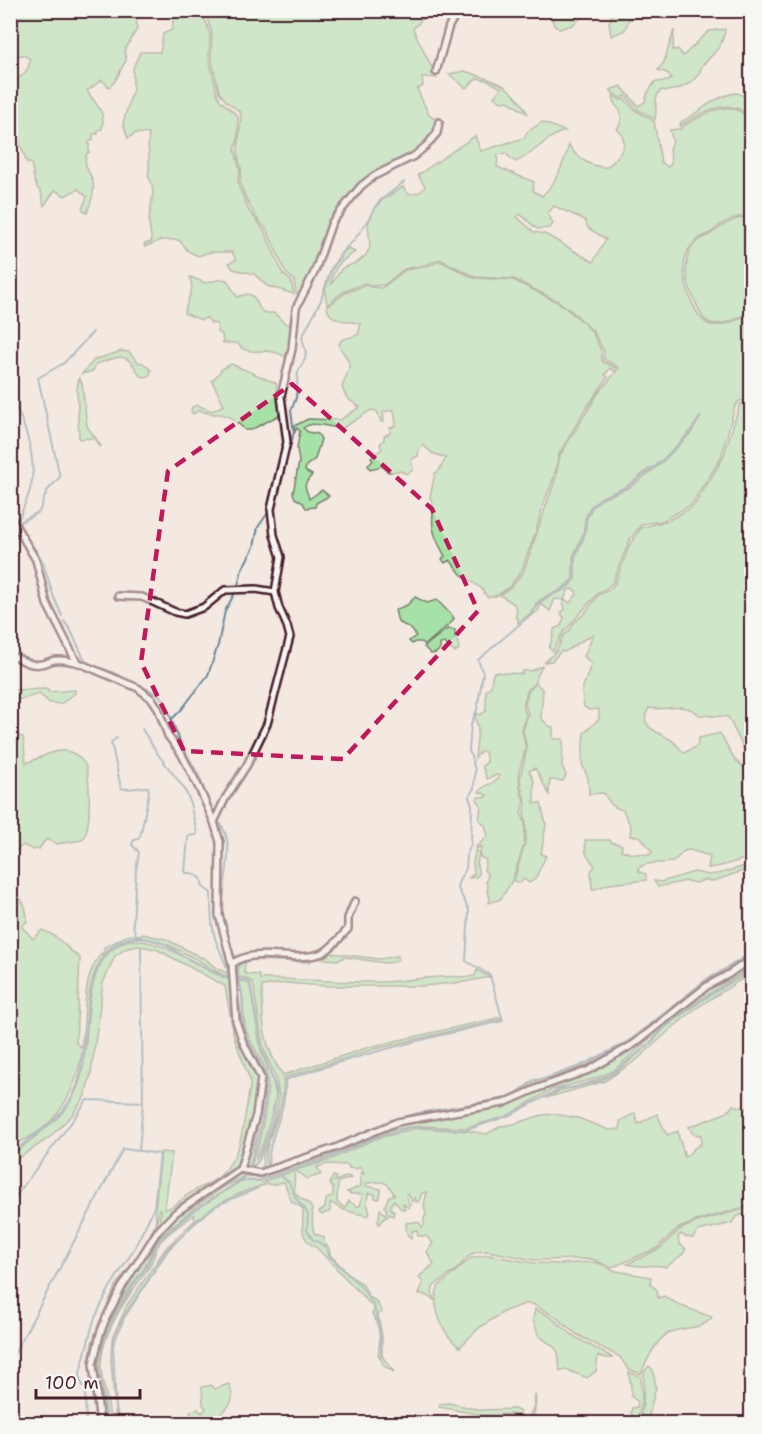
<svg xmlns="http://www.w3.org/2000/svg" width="762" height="1434" font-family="'Shantell Sans',sans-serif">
	<rect width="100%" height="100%" fill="#f3e9e1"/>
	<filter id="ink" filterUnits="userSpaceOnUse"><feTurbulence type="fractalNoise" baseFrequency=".0167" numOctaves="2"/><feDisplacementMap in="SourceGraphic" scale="12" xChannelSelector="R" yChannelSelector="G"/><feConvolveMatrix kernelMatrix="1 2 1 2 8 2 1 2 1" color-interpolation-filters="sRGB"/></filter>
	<g filter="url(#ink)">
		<!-- green -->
		<path fill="#a6e2a8" stroke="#78806a" stroke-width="1.5" fill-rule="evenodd" d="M11 10 136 11 137 29 125 50 126 61C119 70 119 80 109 87L102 80 87 91C96 105 106 111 102 129L98 130V134H93V140L89 142V153H87C82 166 90 171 93 182 95 193 90 204 87 213L82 209 87 197 78 189 65 196 55 190 44 206 41 192C32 184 34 173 31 163H27L16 132 11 129V74L15 80C23 77 30 68 30 59 24 54 18 54 11 57V40L16 38 17 34 11 29Z
			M174 11H202L210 34 209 58 217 93 220 100 238 116V138L235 150 240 171 238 179 239 187 249 211 264 230 283 274 291 281 294 294 267 286 254 274 233 269 229 263 236 260 232 252H210L198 256 188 251 179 240H161L145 247 144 244 151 242C152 235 149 229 149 223 149 206 158 191 148 176 152 162 146 149 149 134L136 133 128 138 123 123 133 89V68L140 52H160L163 34 172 30Z
			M205 11H430L413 29 437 78 422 77 423 86 417 89 429 115 433 118H438C435 155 400 155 376 173 366 180 335 213 328 223 324 230 324 238 322 245 317 263 307 279 299 296L296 293 294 280 286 273 266 228C256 221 243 195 240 182 240 177 242 173 241 168 240 162 237 155 238 149 239 138 240 127 241 116L240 112 226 101 219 92 211 57 212 33Z
			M549 11H581L582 17 572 25 560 29 554 25Z
			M614 11 650 10V11C645 22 638 16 629 19L625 30 611 36 609 22Z
			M725 29C724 45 713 54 703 65 701 67 700 71 699 74 691 85 674 93 661 90 652 100 658 108 655 119L635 108 626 96 620 98 610 90 621 86 638 106 645 102 648 92 655 82 668 81 672 78 667 73 658 70 664 62 674 30 673 50 678 49 683 56 709 31Z
			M464 71C496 81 511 83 528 114L508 101 501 102 494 97 501 88 489 81 477 78 466 88 449 74Z
			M736 93C750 95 752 110 751 121 748 118 746 114 742 111 723 98 697 116 680 126L681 122C702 112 711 97 736 93Z
			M613 95 620 100 625 99 633 109 654 121 661 162 668 167 671 164 670 147 673 143 670 130 680 129 687 124C701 116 726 100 742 113 746 116 747 121 751 124V216C736 215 726 220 714 230 708 236 697 236 692 245 687 251 684 259 684 266 683 281 695 323 712 325 726 327 740 318 751 313V400L739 401 735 406 721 458 691 505 662 521 642 524 630 539 613 582 607 588 598 593 562 634 553 651 549 648C551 642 554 636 554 629L561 626 564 618 561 613 565 609 563 602 566 600 570 603 577 594 576 591 572 589 568 590 564 600 555 599 550 611 541 604 538 611 528 618C534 613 535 607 541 602 552 593 565 593 575 580V558L585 534 587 518 593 506 602 499 630 487 657 467 691 433 701 416 690 432 656 466 650 468 628 486 602 497 590 507 585 519 583 534 573 557V579L558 592 549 594 536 603 533 611 518 623V618L515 617 517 612 514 604 500 595 510 588 523 573 556 477 560 455 597 395 619 368 604 359V351L593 331 574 313 559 302 514 279 475 277 440 259 425 265 404 269 384 285 371 286 365 283 343 292 327 305 325 291 332 269 347 248 355 252C341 261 333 267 331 285L342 268 358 262 366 255 370 247 368 223 376 207 382 200 403 187 408 194C416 194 422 193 425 186L418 175 475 136 481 151 524 138 527 132 542 122 565 131C546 136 534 155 515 162L505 153 498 155 497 167 534 182 533 191 542 196C557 182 563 165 569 145 576 158 592 168 607 167 619 157 632 143 617 129 623 121 623 111 615 105ZM554 206 585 220 588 228 606 239 593 262 545 234 534 232 517 217 520 214 537 229 550 228 553 224 548 213Z
			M743 217 751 218V311C740 316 724 327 711 323 702 321 699 309 695 301 686 283 680 256 698 241 703 237 709 236 714 232 724 224 730 221 743 217Z
			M440 261 474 278 513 280 559 303 584 323 592 332 601 350 602 361 616 368 614 371 610 368 605 375 608 377 583 413 559 454 554 477 542 508 536 531 521 572 509 587 496 596 487 597 482 589 461 574 450 560 445 563 442 559 445 556C440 547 434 537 433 527 431 517 436 507 430 497L435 473 438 472 446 458 432 453 423 445 419 449 418 456 411 460 413 470 407 474 400 471 388 472 382 466 370 469 368 465 373 461 371 457 382 449 380 444 384 440V436L390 433V428L396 425 394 410 383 412 384 422H381L377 411 371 410 343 428C331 429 314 419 303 428L308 432 318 434 321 439 315 459 306 466 305 471 312 475C301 488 306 485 309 499L322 490 329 496 316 503 315 507 306 508 303 503 295 498 293 493 299 462 297 448 300 431 297 428 295 432 294 426 308 419 340 420 360 407C350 400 346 400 342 387 345 377 353 367 347 358 344 353 341 351 339 345L341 340 358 335 361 324C349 320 329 323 327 307L345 293 366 285 371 287 382 288 405 270 425 267Z
			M190 277 206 283 222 279 227 280 237 297 247 294 253 296C262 308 256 314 274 313L286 324H290L291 346 287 357C281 354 275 352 268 351 255 351 245 354 237 343H223L222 334 218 333 217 324 211 323 207 318 201 320 184 313 192 288Z
			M122 351 129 352 139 363 142 362 151 370 150 375 147 377 140 376C126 349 120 357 96 364L93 371 82 374 94 360Z
			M231 364 276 383 281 414 251 430H245C239 424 233 417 225 415 214 412 213 417 200 410L193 414 191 411 192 407 197 405 212 411 224 405 212 381 222 369Z
			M79 378 82 383 87 426 101 446 99 447 95 438 79 439 77 388Z
			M751 402V761L749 759 728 717 699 715C684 700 667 712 649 708 637 727 658 732 670 739 675 742 680 749 684 753L697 746 699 738 720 733 735 760 751 774V857L721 866 708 868 710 856 690 850 684 851 673 862 646 864 638 868 639 872 646 874V880L609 884 592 890 591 871 595 866 586 854 585 840H610L611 842 622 845 621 850 629 853 650 855 652 852 640 836H630L631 827 623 810C613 808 609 803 604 793L589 794 588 778 582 764 584 733 599 719V709L589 710 584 707C579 684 586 683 591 664L584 656 593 635C586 637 573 647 565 652L561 651 552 661 545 662 557 650 563 636 570 630 573 624 585 613 598 595 609 590 615 583 630 544 641 528 669 520 691 508 695 504 723 458 740 404Z
			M415 597 427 603 437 600 454 618 453 621 425 645 421 642H415L412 644 409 641 416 636C412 627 405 626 398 622L395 610 407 605Z
			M447 629 455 630V638L458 643 459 649 455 652 451 650 445 643 440 644V649L436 653 431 654 424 647Z
			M542 666 533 685 528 689 523 705 526 715 522 730 526 748 519 771 520 788 524 801 521 813 525 823 524 845 512 881 501 899 489 903 490 897 487 892 488 888 486 882 488 875 484 870 486 860 480 857 481 846 476 849 479 853 477 865 479 874 476 877 468 878 474 874 473 863 476 847 488 836 485 825 479 820 481 806 477 799 478 797H486L487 795 479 792C485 783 495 785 499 776L496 775 487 779 482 766 487 762 485 752 481 751 475 758 478 729 475 716 477 713 480 715 486 711V690L491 686 492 677 494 672 522 674V671H531Z
			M536 683 543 690 541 718 549 726 553 727V739H563L562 766 566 775 563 781 550 780 549 794 535 768 529 771 534 781V803H541L546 825 541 854 546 856 535 879 529 883 524 879 520 883 514 881 526 839V823L524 814 526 803 521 787 520 778 527 748 523 731 528 714 525 704 528 692Z
			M48 689V692L75 690V693L61 704 50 703 39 694 22 699 11 700V690Z
			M10 734 23 737 26 763C39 759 57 747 70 752 76 754 84 761 86 767 90 782 92 830 82 840L57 844 46 839 39 849 33 850 23 845 16 851 11 850Z
			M751 864V868L714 881 704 880 696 883 686 881 658 887 654 881 661 882 694 872 709 875 722 873Z
			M11 891C23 897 27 907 27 921L22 927 33 939 42 930C61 937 64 947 80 958L76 1043 81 1047C88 1016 79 979 102 953L103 957C89 977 88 1000 86 1024 81 1077 67 1127 11 1145Z
			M142 934 166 939 202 958 203 957 216 968 227 973V977C201 964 154 928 123 940 116 942 109 949 104 954V947C119 943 122 931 141 937Z
			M129 940C171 940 194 969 231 980L235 1029 258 1079C259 1105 250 1150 233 1171L167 1217 159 1227 161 1210 159 1209 156 1229 100 1329 93 1348 91 1367 98 1423H95L89 1362 92 1344 98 1325 116 1286 143 1248 154 1227 156 1220 155 1209 161 1152 172 1153 165 1207 166 1209C175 1207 181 1199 189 1194 199 1187 212 1184 221 1175 245 1151 243 1118 250 1088V1080L234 1037 225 986 156 949 139 946 127 948 115 956 103 983 91 1074 84 1098 73 1114 49 1138 20 1157 11 1166V1157C34 1134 60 1124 75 1093 98 1049 71 960 129 940Z
			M331 953 380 959 398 956V959L395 962 385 963 345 957 338 960 313 958 309 962 247 960 245 963 244 971 246 974 259 975 260 979C300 978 340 983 381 982 410 981 439 974 469 977L475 976 477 970 490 977 464 982 423 986H324L287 983 262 986C262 1019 263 1048 283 1075L373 1046 501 1017 502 1019 375 1049 283 1078C288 1109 260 1143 267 1168L338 1145 395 1120 420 1113 506 1099 535 1082 585 1066 635 1038 704 982 752 953 751 956 668 1014 642 1036 596 1064 504 1102 415 1116 335 1147 262 1171 263 1155 276 1115 279 1097 276 1079 263 1047 253 983 246 978 238 977 239 963 244 958H292Z
			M751 961V967L701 999 663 1027 613 1071 597 1078 551 1090 507 1116 466 1128 420 1126 396 1129 323 1159 260 1177 245 1176 224 1187 194 1208 163 1234 154 1245 145 1267 126 1293 106 1328 99 1351 97 1370 106 1423H102L95 1370 96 1358 102 1336 124 1291 152 1244 171 1221 186 1208 236 1175H255L397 1123 508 1105 541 1089 589 1071Z
			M236 963V979L243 1030 264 1075 263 1099 249 1171 244 1165 256 1124 262 1085 238 1022 234 965Z
			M751 970V973L698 1007 671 1029 638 1059 605 1081 546 1098 561 1090 597 1082 614 1074 651 1043 665 1028 704 999Z
			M239 981 247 982 250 986 261 1051 273 1081 276 1096 270 1122 259 1155 256 1159C259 1137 272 1092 266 1072 262 1056 248 1043 245 1026 242 1011 245 995 239 981Z
			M733 1105 751 1109V1205L696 1221 677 1229 657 1248 611 1268 593 1259 533 1260 488 1251 478 1252 471 1254 457 1269 434 1286 432 1291 434 1300 423 1294H419L423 1283 419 1277 434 1264 427 1252 433 1243 426 1236H418L417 1230 412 1231 411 1239C406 1235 406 1230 406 1223 411 1222 415 1221 420 1223L422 1228 424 1226V1218L426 1215 424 1205 427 1192 422 1193 419 1201 416 1202 415 1197 412 1202 408 1193 406 1194 410 1206 409 1208 403 1204 405 1210 400 1208 394 1200 390 1207 394 1212 393 1216 389 1214 387 1217 384 1218 380 1224 378 1223 380 1209 385 1214 387 1213 385 1206 389 1196 394 1195C387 1178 381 1182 366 1183V1186L381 1189V1192L379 1199 375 1198V1194L368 1193 367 1203 370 1214 367 1216 344 1210 332 1203 330 1204V1211L322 1215 319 1212 325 1208 326 1200 333 1195V1188L330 1184 333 1176 336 1177 335 1181 348 1176 351 1178 338 1182 337 1202 345 1208 349 1201 356 1206H360L363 1194H351L347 1192 361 1186 360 1173 364 1174 361 1167 355 1169 349 1168 348 1165 328 1164 317 1167 321 1174 308 1179 295 1170 327 1161 375 1139 418 1128 468 1131 487 1134 501 1126 514 1124 542 1115 554 1114 578 1118 609 1130 620 1129V1121L635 1113 638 1124 657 1114 667 1135 678 1131C678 1143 684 1145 684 1157 690 1155 693 1147 701 1144V1135L693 1134 689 1127 728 1112Z
			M294 1171C296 1178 292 1188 296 1194 301 1201 311 1201 312 1211 314 1220 310 1226 315 1234L324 1237V1243L329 1248 330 1255 353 1278 362 1283 369 1297 376 1301 382 1312 378 1315 382 1336V1356L394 1372 384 1366 378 1354C381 1341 380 1324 372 1314L374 1310 372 1306 317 1248C299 1239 303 1228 303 1210L301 1207 292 1202 284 1182C276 1183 270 1188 264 1181Z
			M241 1181H261L265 1185C229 1193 188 1221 167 1250 158 1262 151 1277 142 1289 131 1305 115 1326 112 1346 110 1362 115 1407 119 1424L116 1423 111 1360 112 1339 127 1305 166 1248 195 1220 194 1215C183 1223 170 1231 161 1241 154 1249 154 1262 147 1270 128 1296 102 1331 101 1365 100 1384 113 1407 108 1423L99 1371V1359L107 1330 134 1284 147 1266 155 1246 161 1238 195 1210Z
			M751 1207V1213C743 1216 736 1213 732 1223L698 1231 693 1238 686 1237 681 1234 678 1237 679 1244 686 1249 683 1254 666 1267C652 1263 644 1269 627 1264L659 1249 679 1230 697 1222Z
			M488 1255 534 1263 561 1264 594 1262 607 1266 611 1270 651 1277 650 1284 657 1290 658 1298 664 1296 681 1306 712 1317C701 1332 682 1325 667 1334 656 1341 645 1363 641 1374L628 1369 620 1357 576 1334 553 1315 532 1304H525L505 1311 479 1328 460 1347C444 1337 429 1304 439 1286L471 1258Z
			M535 1309 549 1316 575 1337 613 1358H607L598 1356 596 1371 587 1378 565 1369 560 1371 558 1352 553 1346 539 1336 533 1320Z
			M649 1366 653 1370 656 1387 647 1423H638C645 1406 643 1390 644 1372Z
			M629 1372 641 1377 642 1402 637 1419 631 1414 632 1408 637 1407 638 1402 631 1396C633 1388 629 1380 629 1372Z
			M229 1384C236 1403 231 1404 218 1417L220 1423H204L202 1417 197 1419V1423H194L190 1411 198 1409 202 1413 206 1409 203 1404 202 1387 211 1385 215 1389Z
			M535 1394C538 1404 532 1413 534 1423H522L517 1415 512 1414 482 1415 439 1407 440 1404 449 1403 481 1410 514 1409 519 1411 524 1421 528 1420 534 1405Z"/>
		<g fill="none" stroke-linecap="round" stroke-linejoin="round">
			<!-- stream -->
			<path stroke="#6c8999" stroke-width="2" d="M10 394C23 420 39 460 30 490 27 500 22 511 18 521L20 528
				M700 417 690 432 664 460 658 463 656 466 623 489C610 492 591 502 587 515 584 521 586 528 584 534 581 543 575 551 574 560 574 566 575 574 573 579 569 590 548 594 539 602 534 606 533 612 528 617L478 660 483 673 477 710 471 724 469 750 475 770 474 788 469 797 472 805 471 844 467 855 466 869 460 878 457 887 469 910 466 961 490 975 503 1021C429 1037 356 1055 285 1080 288 1109 268 1136 268 1166L276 1165 322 1150 396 1119 418 1113 506 1098 514 1095 534 1080 544 1079 580 1066 628 1042 708 978 717 974 752 952
				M274 507 294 432 291 411 296 398 298 372 305 359 306 353 302 337 321 300 331 269 341 253 354 240 367 222 375 207 381 200 404 182
				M10 508 15 519
				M18 523 39 512 47 491 60 477 38 378 64 363 93 332
				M23 533 37 552 43 562 53 595 62 616
				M238 586 242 569 254 547 258 527 270 510
				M64 621 71 631 86 663 112 672 119 678
				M133 683 158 694 165 702 180 742 199 776 214 814
				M171 720 182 709 208 675 218 645 225 611 236 591
				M142 729 157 753 184 788 189 799 197 833 196 835 188 836 185 873H191L201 878 203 887 211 893C211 909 211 926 216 941 221 954 227 964 229 977
				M117 738 111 742 121 788C130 791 139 786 148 787L149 792 141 833 139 838 133 841 132 845 139 852 136 870 133 925 136 935H141V937
				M217 819C240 846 220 881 223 912 224 927 230 943 235 958
				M237 963C237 973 238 980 241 990 244 1005 241 1021 246 1036 251 1050 263 1062 265 1077 268 1102 256 1143 251 1169
				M237 979 246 980 250 983 262 1049 277 1091 273 1120 259 1160 251 1169
				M10 1155C33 1133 62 1122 75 1091 94 1045 73 907 164 944 170 947 175 951 180 954 196 963 212 971 229 979
				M278 1174 289 1182 296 1199 305 1209 308 1215 307 1230 313 1240 317 1241 325 1247 329 1256 360 1286 374 1305 381 1338V1357
				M240 1180 256 1181 319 1162 374 1138 412 1127 466 1130 508 1116 560 1089 572 1088 598 1080 613 1073 650 1043 664 1027 701 1000 752 969
				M10 1205C34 1169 63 1136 87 1100L143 1102
				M10 1362 123 1149 139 1151 143 1102 141 948
				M531 1421 532 1424
				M86 1424 85 1389 80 1380V1373L94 1320 109 1289 133 1251 154 1208 160 1154 139 1151
				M107 1424C105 1403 96 1381 99 1360 103 1331 119 1304 135 1281 139 1276 144 1271 147 1266 152 1257 153 1246 161 1238 186 1213 218 1195 247 1176
				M120 1424 116 1408 113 1345 124 1318 168 1250 193 1225 215 1206 258 1188"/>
			<defs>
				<path id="street" d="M436 72 449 26 459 10
					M10 516 36 560 47 604 74 657 79 663 138 688 153 700 158 708 168 736 181 753 198 786 214 822 220 842 219 915 232 964 236 1021 243 1042 261 1078 256 1115 240 1169 175 1213 157 1232 122 1287 106 1318 100 1334 93 1364 100 1424
					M118 596 142 597 175 612 185 614 204 607 225 590 256 589 275 592
					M10 656C20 657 21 661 28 663 36 666 44 664 51 661 59 658 71 661 79 663
					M214 822 225 799 247 765 267 724 290 637 287 626 279 608 275 592 281 557 274 535 271 509 287 442 281 396 292 349 296 308 315 271 332 222 361 186 374 176 414 156 427 145 437 133 439 122
					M232 964C255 945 298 965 324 952 333 947 341 936 348 929V918L355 901
					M240 1169 260 1173 335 1148 397 1122 504 1103 538 1088 589 1070 634 1044 707 986 729 974 752 958"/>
			</defs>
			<!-- street casing -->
			<use href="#street" stroke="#4a1f2b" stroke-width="10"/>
			<!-- street -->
			<use href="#street" stroke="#f6f6f2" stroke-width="5"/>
		</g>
	</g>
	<!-- marked area -->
	<path d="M0 0H762V1434H0ZM292 384 432 509 478 611 343 759 184 751 141 662 168 471Z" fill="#f3e9e1" fill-opacity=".55" fill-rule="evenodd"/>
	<path fill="none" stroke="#c2185b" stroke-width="4.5" stroke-dasharray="12 8" stroke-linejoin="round" d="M292 384 432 509 478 611 343 759 184 751 141 662 168 471Z"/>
	<!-- margin -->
	<rect width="762" height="1434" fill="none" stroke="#f6f6f2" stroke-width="36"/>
	<rect x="18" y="18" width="726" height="1398" fill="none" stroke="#4a1f2b" stroke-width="2" filter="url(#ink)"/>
	<!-- scale -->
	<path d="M36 1389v9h104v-9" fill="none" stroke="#4a1f2b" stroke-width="3"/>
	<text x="45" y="1389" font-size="18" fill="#4a1f2b" stroke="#f6f6f2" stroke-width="4.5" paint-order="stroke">100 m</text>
</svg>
